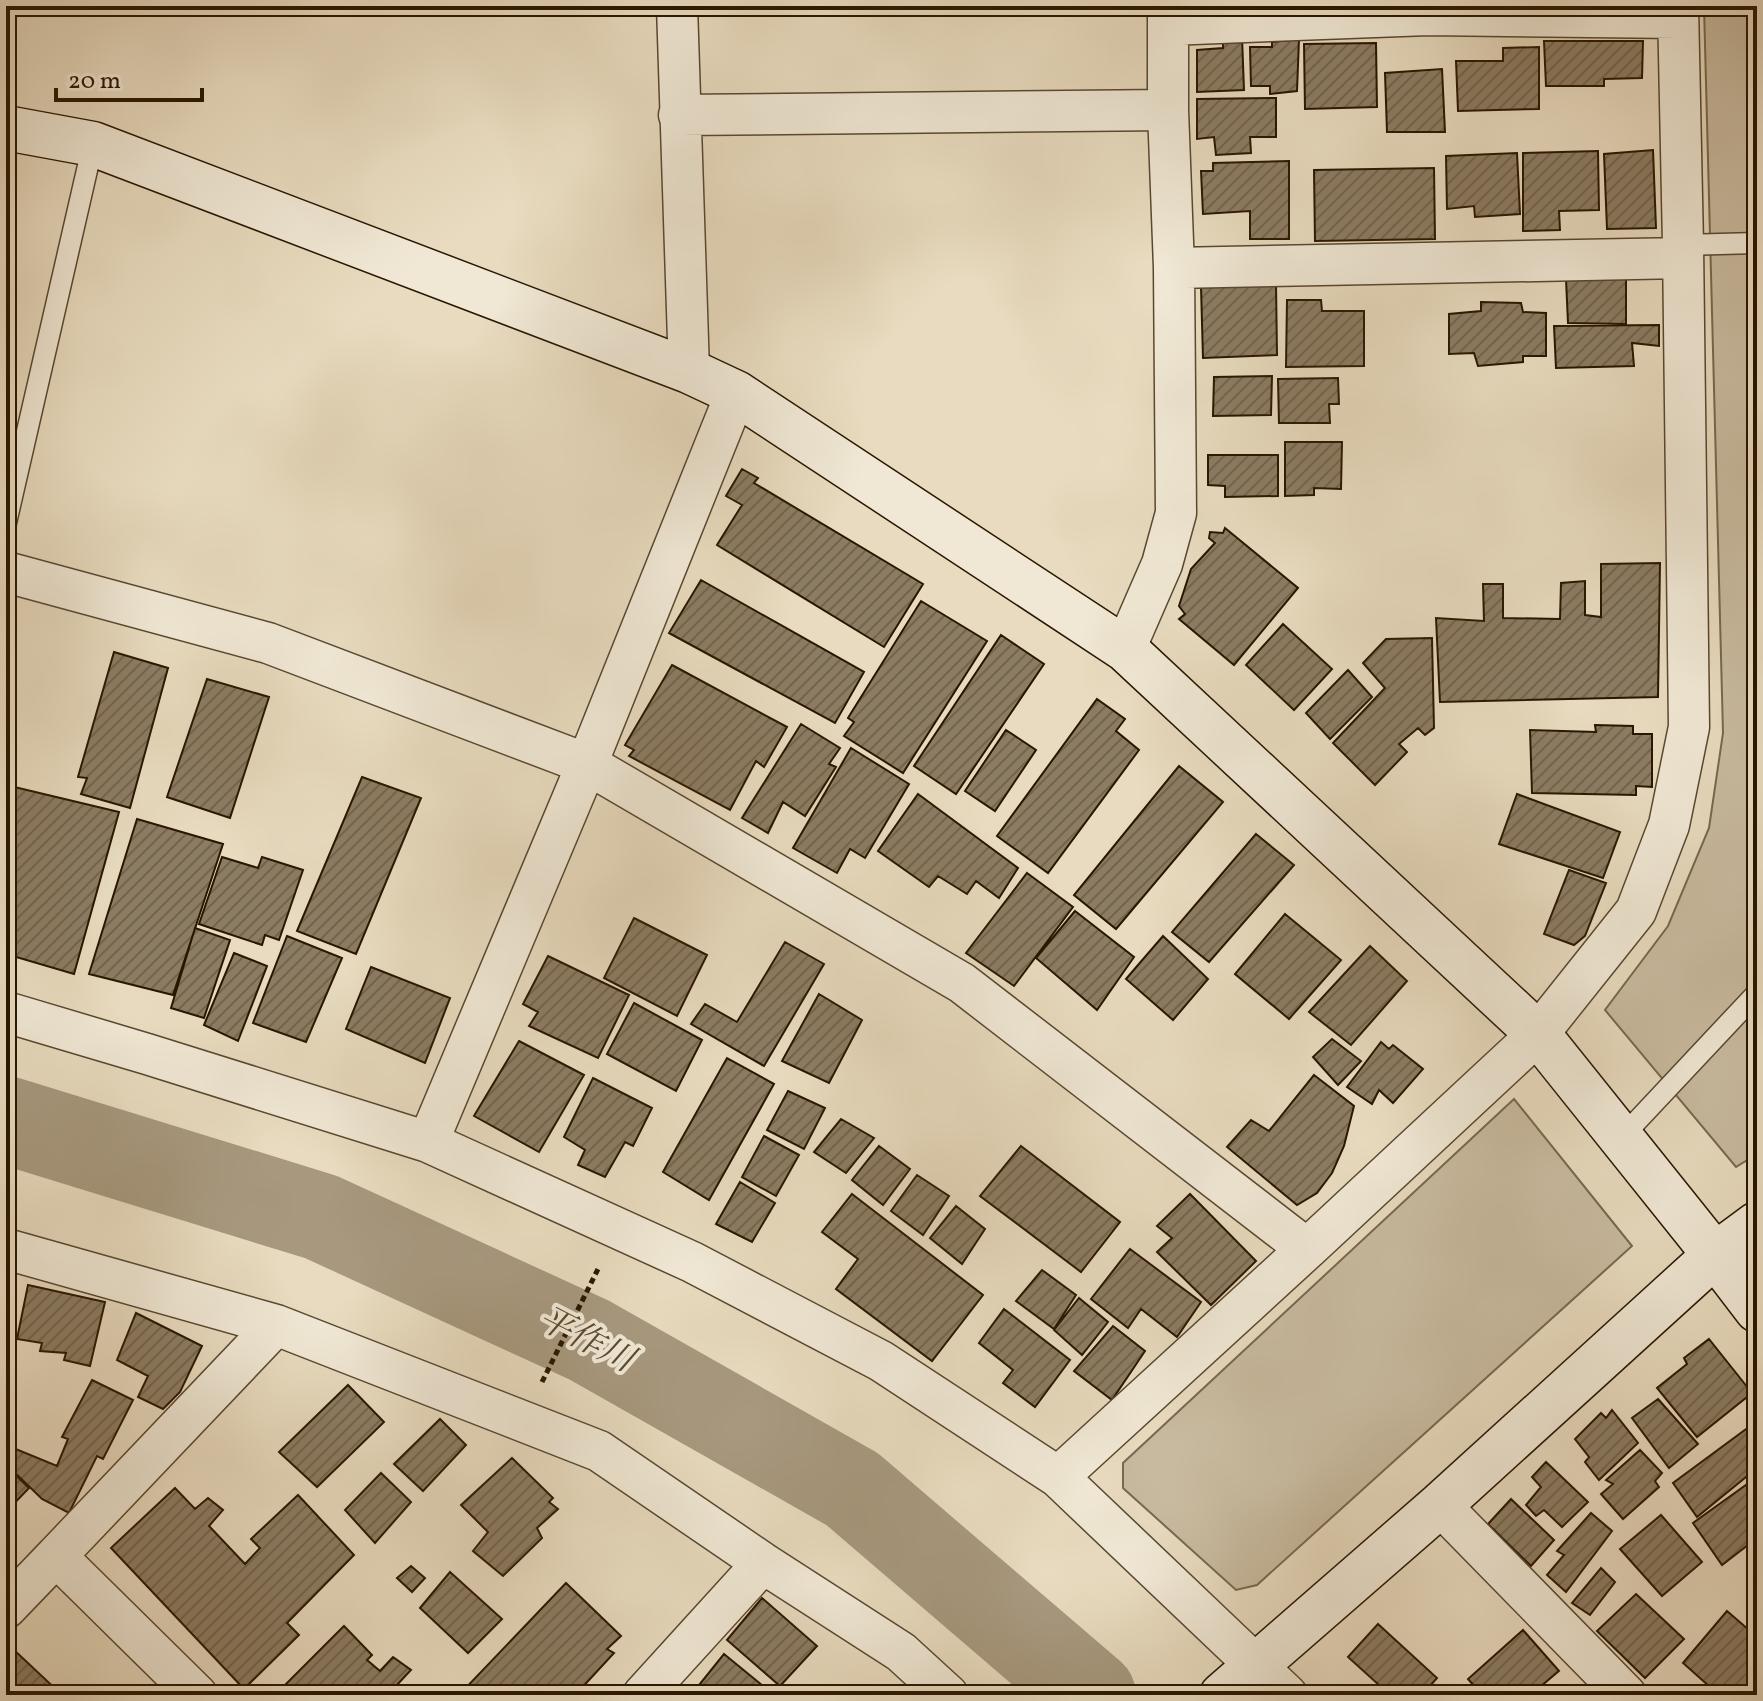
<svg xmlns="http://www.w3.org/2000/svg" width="1763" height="1701" font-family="Vollkorn,'Noto Serif JP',serif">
	<defs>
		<pattern id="building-hatch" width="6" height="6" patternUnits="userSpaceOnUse" patternTransform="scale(2)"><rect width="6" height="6" fill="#8c7c63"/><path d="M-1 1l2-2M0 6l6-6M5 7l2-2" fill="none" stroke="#72654f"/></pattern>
	</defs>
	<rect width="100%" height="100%" fill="#e8dbbf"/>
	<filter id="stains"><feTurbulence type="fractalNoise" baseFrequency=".0025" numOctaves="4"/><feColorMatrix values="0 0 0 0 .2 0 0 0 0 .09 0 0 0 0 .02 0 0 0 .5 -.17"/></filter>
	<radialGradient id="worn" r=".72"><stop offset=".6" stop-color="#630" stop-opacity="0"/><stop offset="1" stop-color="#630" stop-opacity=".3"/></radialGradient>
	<!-- green -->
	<path fill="#c8ba9f" stroke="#786850" stroke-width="2" d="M1704 6H1757V1154L1736 1167 1605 1010 1668 926 1709 828 1723 733Z
		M1514 1099 1632 1246 1257 1585 1236 1590 1123 1488V1463Z"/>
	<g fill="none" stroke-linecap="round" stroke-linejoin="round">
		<!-- river -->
		<path stroke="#a7987e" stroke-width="88" d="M6 1120 321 1217 589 1340 852 1489 1092 1695"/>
	</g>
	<!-- building -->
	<path fill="url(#building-hatch)" stroke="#291600" stroke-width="2" d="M1223 37H1242L1244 90 1197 92V50L1223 48Z
		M1299 39 1297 91 1270 94V86H1251L1250 47H1272V42Z
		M1544 41H1643L1642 78 1604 79V86H1546Z
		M1376 43 1377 107 1305 109 1304 44Z
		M1539 47V109L1458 111 1456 61H1503V48Z
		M1442 69 1445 132H1387L1385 73Z
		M1276 98V137H1250L1251 153 1216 155 1214 137 1197 139V99Z
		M1653 150 1656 228 1607 229 1604 154Z
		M1598 151 1599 210 1559 211 1560 230 1523 231V153Z
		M1757 152V227L1748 228 1747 153Z
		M1517 153 1520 214 1475 217 1474 206 1447 209 1446 156Z
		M1289 161V239H1250V211L1203 214 1201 171H1213V163Z
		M1434 168 1435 239 1315 241 1314 170Z
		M1626 276V324L1568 323 1566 279Z
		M1276 284 1277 355 1203 358 1201 287Z
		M1287 300H1321L1322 311H1364V366L1286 367Z
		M1481 302 1521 303 1523 312 1546 313V356H1523V362L1478 366 1474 353 1449 354V314L1481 311Z
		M1659 325V346L1632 343 1634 366 1556 368 1554 326Z
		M1272 376 1271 415 1213 416 1214 377Z
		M1338 378 1339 404H1329L1330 423H1279L1278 379Z
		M1285 442H1342L1341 489 1314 488V495L1285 496Z
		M1208 455H1278V496L1225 497V486L1208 485Z
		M742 469 758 478 754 483 923 584 884 647 717 545 742 505 726 496Z
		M1225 528 1298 588 1234 665 1179 619 1185 614 1179 606 1191 569 1215 543 1209 538 1210 532 1223 533Z
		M1660 563 1658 697 1440 702 1436 618 1484 621 1483 584H1503V618L1560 619 1561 583 1585 581V615L1601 617V564Z
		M701 580 864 672 835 723 669 633Z
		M921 601 987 641 903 773 844 736 854 722 848 718Z
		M1283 624 1332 669 1294 710 1246 665Z
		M1001 635 1044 664 956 794 914 766Z
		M1432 638 1434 728 1425 735 1418 728 1399 744 1407 752 1375 785 1333 743 1385 688 1363 663 1386 639Z
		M114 652 168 668 130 808 81 794 87 778 78 777Z
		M672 665 787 727 764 767 756 761 730 810 629 756 634 750 625 745Z
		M1348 670 1372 697 1330 739 1306 713Z
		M207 679 269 697 230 818 167 797Z
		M1097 699 1125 719 1116 731 1139 750 1048 873 997 836Z
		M801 724 840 748 829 764 836 767 805 816 783 802 768 833 742 818Z
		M1595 725 1633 726V734H1652V787L1636 786V795L1532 793 1530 730 1596 732Z
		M1006 730 1036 750 995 811 965 791Z
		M851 748 909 784 865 858 850 849 837 873 793 848Z
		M1179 766 1223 802 1116 929 1074 895Z
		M362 777 421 798 356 954 297 931Z
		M6 785 119 812 74 974 6 954Z
		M918 794 1018 868 999 898 976 881 967 894 938 876 929 887 878 851Z
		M1517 794 1620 832 1603 878 1499 844Z
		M137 819 223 844 173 995 89 974Z
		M1256 834 1294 865 1209 962 1172 932Z
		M222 857 258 868 262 857 303 870 279 940 265 935 262 945 199 924Z
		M1569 870 1606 883 1585 936 1574 945 1544 934Z
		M1027 873 1073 907 1014 986 966 953Z
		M1075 911 1134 957 1097 1010 1036 958Z
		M1285 914 1341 960 1289 1019 1235 974Z
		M634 918 707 955 677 1016 604 978Z
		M195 928 230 940 204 1018 171 1008Z
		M287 936 342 958 306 1042 253 1023Z
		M1163 936 1208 979 1173 1020 1126 979Z
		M785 942 824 964 764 1066 691 1024 705 1004 737 1022Z
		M1370 946 1407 981 1351 1045 1309 1012Z
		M234 953 267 966 238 1041 204 1025Z
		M548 956 629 995 598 1058 529 1026 538 1012 523 1004Z
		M371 967 450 998 425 1063 346 1029Z
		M819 994 862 1020 829 1083 782 1061Z
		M634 1003 702 1040 676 1091 607 1054Z
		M1332 1039 1361 1061 1338 1085 1313 1057Z
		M519 1041 584 1075 539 1152 474 1116Z
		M1381 1042 1389 1049 1393 1045 1423 1069 1393 1103 1379 1090 1372 1104 1347 1087Z
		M727 1058 774 1084 709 1200 663 1172Z
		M1314 1075 1354 1106 1344 1146 1332 1173 1317 1193 1297 1205 1227 1147 1251 1120 1269 1131Z
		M593 1078 652 1108 633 1146 625 1142 605 1177 578 1165 585 1150 564 1137Z
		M788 1091 825 1108 804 1149 767 1130Z
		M841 1119 874 1138 846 1173 814 1152Z
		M764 1136 799 1155 776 1196 742 1177Z
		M879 1146 910 1169 883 1205 852 1180Z
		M1021 1146 1120 1222 1081 1272 980 1196Z
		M917 1175 949 1196 923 1235 891 1211Z
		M740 1182 775 1203 752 1242 716 1224Z
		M852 1194 983 1295 932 1361 836 1289 858 1259 822 1232Z
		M1190 1194 1256 1261 1211 1305 1157 1252 1172 1238 1157 1226Z
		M956 1206 985 1229 962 1264 930 1238Z
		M1130 1249 1201 1302 1177 1337 1141 1309 1128 1328 1091 1299Z
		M1042 1270 1076 1295 1054 1329 1016 1301Z
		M28 1285 105 1302 90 1366 64 1360 66 1353 40 1351 42 1343 17 1339Z
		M1079 1298 1108 1322 1082 1355 1054 1330Z
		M1004 1309 1070 1360 1035 1407 1003 1383 1013 1370 979 1343Z
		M136 1313 202 1346 180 1392 163 1409 138 1397 148 1376 117 1360Z
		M1113 1326 1145 1351 1112 1400 1074 1371Z
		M1709 1339 1752 1393 1697 1437 1657 1388 1687 1364 1684 1358Z
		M92 1380 133 1400 103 1459 97 1456 69 1513 42 1499 6 1464V1445L57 1466 68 1439 62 1437Z
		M348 1385 384 1422 317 1487 279 1452Z
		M1658 1399 1698 1444 1669 1468 1632 1418Z
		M1612 1410 1638 1443 1599 1480 1585 1462 1589 1457 1575 1439 1601 1413 1606 1418Z
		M440 1419 466 1445 423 1491 394 1464Z
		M1757 1421V1468L1697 1517 1673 1483Z
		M1640 1450 1662 1473 1655 1481 1659 1487 1623 1519 1601 1494 1613 1484 1606 1480Z
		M512 1458 553 1498 549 1502 558 1509 537 1528 542 1538 503 1576 473 1551 488 1532 461 1505Z
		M1546 1462 1588 1502 1562 1527 1544 1510 1536 1516 1526 1505 1541 1487 1532 1477Z
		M6 1466 29 1488 6 1512Z
		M381 1473 411 1502 375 1543 345 1510Z
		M1757 1477V1538L1722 1565 1693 1523Z
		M175 1488 195 1509 208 1498 223 1510 209 1526 245 1564 260 1548 251 1539 298 1495 354 1555 287 1623 299 1635 244 1689 111 1548Z
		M1511 1499 1554 1540 1531 1566 1488 1524Z
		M1591 1513 1612 1531 1566 1592 1547 1575 1564 1555 1557 1551Z
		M1661 1515 1702 1562 1662 1596 1620 1549Z
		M411 1566 425 1578 412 1592 397 1578Z
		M1601 1568 1615 1582 1590 1615 1572 1603Z
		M450 1572 502 1619 468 1653 420 1608Z
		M566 1583 621 1636 607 1649 614 1653 579 1691 572 1686 563 1695H459Z
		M1636 1594 1684 1639 1645 1678 1597 1631Z
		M762 1598 817 1646 780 1686 727 1640Z
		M1727 1611 1757 1637V1695H1719L1683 1663Z
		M1378 1624 1437 1678 1422 1695H1390L1348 1657Z
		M344 1626 372 1655 367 1660 380 1671 393 1657 411 1670 395 1687 403 1695H275Z
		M1523 1630 1559 1671 1540 1687 1545 1695H1482L1468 1679Z
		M13 1649 62 1695H15L6 1686V1657Z
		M724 1654 774 1695H691Z"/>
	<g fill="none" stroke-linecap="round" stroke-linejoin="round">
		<defs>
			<path id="lane" d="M1683 245 1757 243
				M6 523 93 144
				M1621 1138 1757 993"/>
			<path id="street" d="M677 6 689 371
				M1168 25 1428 15 1678 18
				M679 115 1168 110
				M1174 268 1683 258
				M6 572 268 643 587 764 962 983 1307 1249 1058 1477 881 1361 692 1262 428 1142 147 1054 6 1012
				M1125 649 1162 564 1176 513 1174 268 1168 110V6
				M428 1142 587 764 736 393
				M6 1249 276 1325 599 1451 763 1563 901 1652 948 1695
				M1307 1249 1538 1034 1636 911 1669 825 1689 727 1683 245 1678 6
				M1058 1477 1287 1695
				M1440 1505 1626 1695
				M6 1608 56 1556
				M197 1695 56 1556 276 1325
				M643 1695 763 1563"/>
			<path id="secondary" d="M6 128 93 144 689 371 736 393 1125 649 1538 1034 1715 1255 1440 1505 1222 1695
				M1757 1224 1715 1255 1757 1310"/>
		</defs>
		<!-- lane casing -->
		<use href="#lane" stroke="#594730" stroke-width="23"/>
		<!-- street casing -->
		<use href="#street" stroke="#594730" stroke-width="43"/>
		<!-- secondary casing -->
		<use href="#secondary" stroke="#291600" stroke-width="47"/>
		<!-- path -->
		<path stroke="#291600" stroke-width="5" stroke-dasharray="6 4" stroke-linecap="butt" d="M542 1382 598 1269"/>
		<!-- lane -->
		<use href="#lane" stroke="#f0e8d5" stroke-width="20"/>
		<!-- street -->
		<use href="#street" stroke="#f0e8d5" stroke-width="40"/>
		<!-- secondary -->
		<use href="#secondary" stroke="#f0e8d5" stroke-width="44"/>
	</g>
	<g text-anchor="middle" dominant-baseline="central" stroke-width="8" stroke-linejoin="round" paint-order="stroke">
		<!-- water labels -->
		<g font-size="34" font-style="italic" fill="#5b4a32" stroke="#f0e8d5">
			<text transform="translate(585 1341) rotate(27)">平作川</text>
		</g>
	</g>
	<!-- margin -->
	<rect width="1763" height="1701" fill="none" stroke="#e8dbbf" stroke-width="32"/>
	<rect x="8" y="8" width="1747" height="1685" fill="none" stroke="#291600" stroke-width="4"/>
	<rect x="16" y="16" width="1731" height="1669" fill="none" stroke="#291600" stroke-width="2"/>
	<!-- scale -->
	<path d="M56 88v12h146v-12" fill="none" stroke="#291600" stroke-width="4"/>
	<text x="68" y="88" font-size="24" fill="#291600" stroke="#f0e8d5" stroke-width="6" paint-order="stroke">20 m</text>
	<rect width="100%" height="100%" filter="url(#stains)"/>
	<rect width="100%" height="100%" fill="url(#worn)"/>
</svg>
